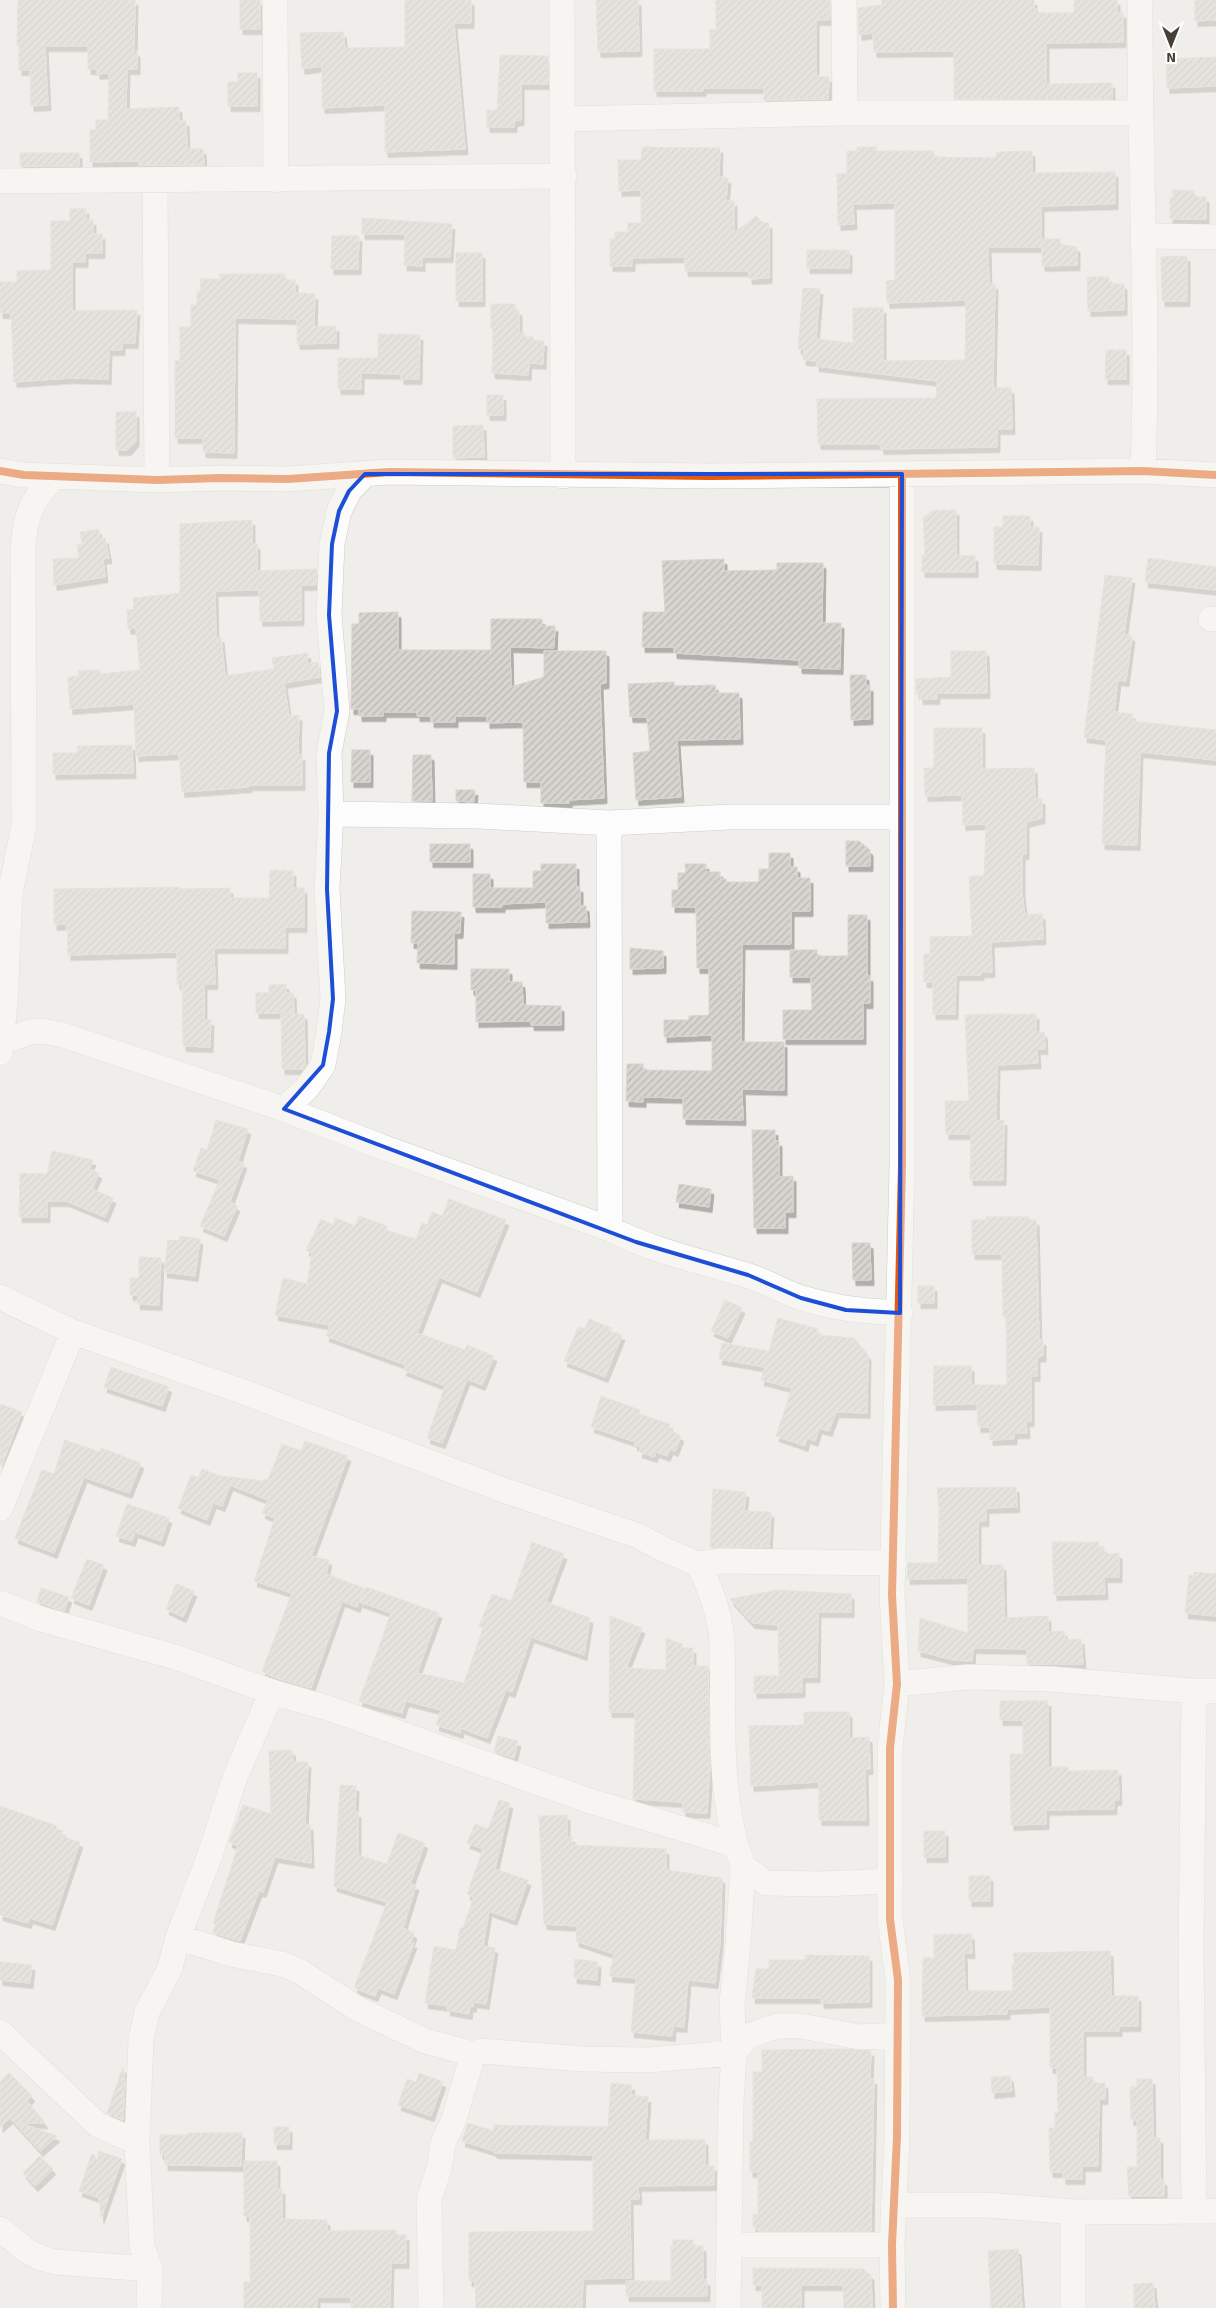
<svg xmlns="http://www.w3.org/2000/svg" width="1216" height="2308" font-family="Signika,sans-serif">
	<defs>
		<pattern id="building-hatch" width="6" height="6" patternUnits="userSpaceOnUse" patternTransform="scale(1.25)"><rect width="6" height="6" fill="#d8d5d1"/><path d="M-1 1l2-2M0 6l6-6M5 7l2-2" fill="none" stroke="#bbb8b4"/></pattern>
		<filter id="shadow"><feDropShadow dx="3" dy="5.5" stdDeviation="0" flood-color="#0004"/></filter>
	</defs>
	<rect width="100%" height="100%" fill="#f0eeea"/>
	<!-- building -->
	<path fill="url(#building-hatch)" stroke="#d8d5d0" filter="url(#shadow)" d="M18 0H135L134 52 137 51V69H127L126 109 179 107V121H186L187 149H203L204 165H139V161L90 162V130H96V120H108L109 73 97 74V69H88V46H45L48 105 31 106 30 70H19V46H17Z
		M240 0H260V29H240Z
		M405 0H471V23H454L465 149 385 152V105L322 108V66L302 69 300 33 343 32 345 48 405 47Z
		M596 0H638L639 51 598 52Z
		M716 0H830V20H816V76L829 77 828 99 764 100V88H703V91H654V49H710V29L716 30Z
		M882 0H1034V9H1038V13H1074V0H1117V13H1123V42L1046 43V84L1112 83V99H954V51L874 52 873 33 859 35 858 8 882 5Z
		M1195 0H1216V20L1195 21Z
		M500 55 548 56V84H521V120L514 121V127H487V110H497Z
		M1216 57V86L1167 88 1166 59Z
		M238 73H257V106H228V82H238Z
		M642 147 720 148 719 177 728 178 726 201H734V233L756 216 763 223H769V278L749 279V271H685V257L632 258V266H610V239H615V232H628V223H641V190L619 191 618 160H641Z
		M857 147H876V151H934V157L996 158V152L1032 151V173L1115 172V204L1041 206V247H988L989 284H995L993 388H1011L1012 429H997V447L881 449 880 444H818L817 399 936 398 937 381 816 366 817 361 803 360 804 349H798L803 288 820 289 816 339 853 343V308H883V361L965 360 966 300 887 303 886 281 895 280V203L853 204 854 224 838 225 837 174H847V151H857Z
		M20 153H79V166H20Z
		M1173 190 1194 191V197H1206V219H1170V198H1173Z
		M70 209H86V220H93V234H102V253H85V262H72V311L137 310 135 343H122V350H109L108 379 70 378 14 382 11 313H0V282H17V271L51 270V221H70Z
		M362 218 452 224 450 257H422V266L404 265 405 234H362Z
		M332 236H359L358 269H331Z
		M1042 239H1060V244L1077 247V265L1042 266Z
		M807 250H849V268H807Z
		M456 253H482V301H456Z
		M1187 256V301H1162L1161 257Z
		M220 274H285V280H295V293L315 294 314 327 336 326V343L297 344V319L235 318 234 453 203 452V438H175V361H180V327H191V305H197V291H201L200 279H220Z
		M1087 277H1109V284H1124V310L1088 311Z
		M491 304H515V310H519V333H525V337H533V340L544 341 543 364 529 363 528 375 492 373 493 329H491Z
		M378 334 420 335 419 379H401V374L361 373V389H338V358H378Z
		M1106 350H1126V379H1105Z
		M487 395H503V415H487Z
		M116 412H136V441L128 450H116Z
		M483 425 484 457 453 458V426Z
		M956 510V555L975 556V572H922V555H925L923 518 932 511Z
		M1003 516H1030V527H1039L1038 565 994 564V527H1003Z
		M252 520V544H257V571L317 569 316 585H301V620L260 621 259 590 215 591 216 638 221 637 225 676 274 669 272 658 308 653 307 664 318 662 320 677 284 683 289 716 299 715 298 755H302V785H249V787L182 792 179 754 136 756 134 704 70 709 68 677 79 676 78 671 100 670V674L140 670 136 628 128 629 127 610 134 609 133 598 180 593V524Z
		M98 529 100 539 105 538 109 558 103 559 105 577 54 585 53 559 79 558 77 545 82 544 80 532Z
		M1148 558 1216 567V590L1145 582Z
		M724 559V571L777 570V563H823L822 623H841L840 669 799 668V660L674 653V647H642L643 612H665L662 561Z
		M1105 575 1132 578 1124 635 1132 636 1126 681 1118 680 1114 712 1133 714 1132 721 1216 730V760L1140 752 1137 845 1102 844 1106 740 1084 737Z
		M398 612V650H491V619H542V626H555L554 648 510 647 511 687 544 677V651H606V683L600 684 604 798 569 800V803H541V782H524L523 722 487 723V716H455V722H431V716H417V712H383V716H359V709H351V706L352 624H359V613Z
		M951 651H986L987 693H937V699H920V693L916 694V679L951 677Z
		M850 675H866V686H870V719L851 720Z
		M674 682V686L715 685 716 693H739L740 739 677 740 681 797 636 800 633 753 650 751 647 717H630L628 684Z
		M934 728H982V769L1034 768 1035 799H1042V818L1026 822V854H1022V894L1025 915 1042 914 1043 939 991 942 992 972H981V975H956L955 1014H933V982H924V954H930V937L972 936 969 876H984L986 824 963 825 962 795 925 796 924 768H934Z
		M132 745 133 773 53 774V753H78V746Z
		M352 750H370V782H351Z
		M413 755H431L432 801H412Z
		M456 790H475L474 802 456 801Z
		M846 841H859L870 850V866H846Z
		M430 844H470V862H430Z
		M769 853H790V867H797V878H810V911H791V944H742L741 1042H784V1090L742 1089 743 1120 683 1119V1098L643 1097V1102L626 1101 627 1064H643V1070L712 1071V1035L664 1037V1020H689V1016L709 1015V968H697L696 907H672V890H678V873H686L685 864H706V872H720V879H726V882H759V869H769Z
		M541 864H576V887H580V906H586L587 922 546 923V902L502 904V907H473V874H490V888H533V871H541Z
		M270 870 293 871V888H304V927H285V948H214L215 984H204V1020H211L210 1047 183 1046 182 984H177V952L68 955 67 924 54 925V889L179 887V889L230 888V898H269Z
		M412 911 461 912 460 933H454V964L417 963 418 943H411Z
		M848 915H867V976H870V1003H863V1039H783V1010H812L811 977H790V950H817V956H848Z
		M630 948 663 951V968L630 969Z
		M471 969H509V982H522L523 1005 561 1006V1025H531V1021L476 1022V990H471Z
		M286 984V993H293L294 1013H256V993H269V985Z
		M304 1014 305 1066 303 1069H282L281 1015Z
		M989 1014H1036V1032H1044L1045 1049H1037L1038 1063 997 1065 996 1121 1004 1120 1003 1180H970L971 1134H946L945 1101H969L965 1015Z
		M216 1120 248 1129 238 1161 244 1163 230 1202 237 1206 224 1236 200 1226 220 1180 193 1171 201 1148 207 1150Z
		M752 1130H775V1141H779V1177L793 1176V1212H785V1228H754Z
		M52 1151 93 1160 89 1169 99 1173 92 1189 113 1198 105 1217 66 1201H47V1217H19L20 1173 47 1174Z
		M679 1184 711 1189 709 1207 676 1202Z
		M449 1199 506 1220 477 1292 439 1277 417 1333 465 1350 467 1345 494 1356 482 1385 467 1379 442 1443 427 1438 445 1386 403 1370 406 1365 326 1336 330 1325 275 1315 283 1278 307 1284 312 1253 306 1250 321 1219 333 1225 336 1218 355 1226 359 1216 387 1226 385 1230 416 1239 422 1223 427 1225 432 1212 442 1216Z
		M986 1217H1029V1220H1036L1039 1340H1043V1356L1037 1357V1376H1031V1421H1026L1027 1433H1014V1439L990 1440V1427H978L977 1404 933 1405 934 1366H971V1385H1007L1006 1317H1003L1002 1254H972V1220H986Z
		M180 1236 200 1239 195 1276 164 1272 168 1240 179 1241Z
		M852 1243H870L871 1280H853Z
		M139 1257 161 1258 159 1305 137 1304 138 1295H130V1278H139Z
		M918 1286H934V1303H918Z
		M725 1300 742 1308 728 1338 711 1331Z
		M778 1318 818 1329 817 1335 854 1338 868 1355 867 1413 836 1412 829 1431 819 1428 815 1441 807 1438 805 1446 776 1436 792 1388 761 1380 765 1367 719 1359 722 1343 769 1351Z
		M589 1319 612 1328 610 1331 622 1335 605 1377 564 1361 578 1327 585 1329Z
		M111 1367 169 1387 162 1406 104 1387Z
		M601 1396 640 1410 639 1414 670 1424 668 1429 681 1436 675 1451 670 1449 667 1456 656 1452 654 1457 639 1452 641 1447 634 1445 635 1442 591 1427Z
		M0 1404 22 1412 2 1465H0Z
		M65 1440 100 1452 101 1448 141 1463 129 1493 84 1477 54 1553 15 1538 42 1470 54 1474Z
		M305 1441 348 1456 311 1556 329 1560 326 1574 364 1588 357 1607 342 1601 311 1688 276 1678 262 1671 292 1593 254 1581 275 1518 262 1513 268 1500 230 1485 222 1506 213 1503 207 1520 178 1508 191 1475 198 1478 202 1469 221 1476 264 1481 265 1479 268 1480 282 1444 301 1451Z
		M1016 1487 1017 1507 986 1508V1521H978V1565H1003L1004 1618 1048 1616V1632L1064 1631 1065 1640 1081 1639 1083 1664H1027V1649L973 1648 972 1661 953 1660 918 1651 920 1618 968 1633V1578L907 1579 908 1563H938L939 1508 937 1488Z
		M713 1489 746 1492 744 1511 771 1512 769 1547H710Z
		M127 1504 169 1518 161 1541 135 1532 132 1541 116 1536Z
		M532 1542 564 1554 546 1602 590 1618 584 1655 531 1637 512 1692 506 1690 487 1738 461 1728 460 1733 436 1725 441 1710 406 1701 402 1713 359 1701 391 1613 360 1602 366 1587 439 1613 417 1673 464 1683 483 1628 479 1626 492 1594 511 1601Z
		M1052 1542H1098V1547H1104V1554L1119 1553V1577H1104L1105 1594 1054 1595Z
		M87 1559 104 1565 89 1605 71 1598Z
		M1194 1572 1216 1574V1616L1185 1613 1189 1575 1194 1576Z
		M176 1584 194 1591 183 1617 166 1609Z
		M41 1588 69 1597 64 1611 37 1602Z
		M777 1590 851 1594V1612H818L817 1677H802V1692L754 1693V1676H779L778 1625 752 1623 730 1599Z
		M610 1616 642 1628 626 1668 666 1670V1638L682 1644V1648H693V1666H708L710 1764 707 1813 683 1812V1802L633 1799 635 1712H609Z
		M1000 1701H1048V1767H1068V1771L1118 1770 1119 1800H1114V1809L1046 1810V1824L1011 1825 1010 1754H1023V1720H1000Z
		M804 1712H849V1738L869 1737 870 1769H865L866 1820H819V1782L751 1786 749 1726 804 1725Z
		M498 1736 518 1741 514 1758 494 1752Z
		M292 1750 293 1762H308L305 1824 310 1825 311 1863 275 1857 263 1892 259 1891 240 1941 213 1933 216 1924 213 1923 238 1846 229 1842 243 1805 271 1814 269 1751Z
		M340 1785 356 1786 355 1812H358V1855L387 1864 398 1833 425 1843 410 1884 416 1885 403 1928 414 1933 411 1942 414 1943 394 1994 378 1988 375 1996 354 1988 387 1902 334 1886Z
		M499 1800 510 1803 495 1869 528 1880 514 1920 489 1911 483 1946 495 1948 486 2004 474 2002 473 2007 470 2006 469 2014 447 2010 448 2006 425 2003 434 1946 456 1950 460 1928H463L474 1897 467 1894 483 1849 467 1843 475 1824 488 1829Z
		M0 1806 57 1826 56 1829 63 1831 61 1836 80 1842 52 1925 30 1918 28 1923 0 1915Z
		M567 1815V1837H572V1845L666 1849V1870L722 1878 720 1943 715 1983 688 1980 684 2027 673 2026 672 2036 631 2032 636 1978 609 1976 614 1954 576 1941 577 1926 544 1924 539 1816Z
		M924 1831H945V1857H924Z
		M969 1876H990V1901H969Z
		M971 1934 972 1953H964L965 1991H1013L1012 1964H1015L1013 1953 1110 1951 1111 1996H1138V2026H1119V2031H1083V2077H1093V2083H1105V2099H1099L1098 2166H1082V2179H1063V2172H1050L1049 2128H1055V2113H1058L1057 2068H1050V2007L1007 2009V2014L922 2016 923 1958H934V1935Z
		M805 1955 869 1956V2002L821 2003V1998H752L756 1969H769V1960H805Z
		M575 1959 598 1962 597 1980 574 1978Z
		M0 1962 32 1965 30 1983 0 1980Z
		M847 2049 871 2051 870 2079H874L871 2231H759L753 2226V2215L758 2214V2172H750V2142H753V2072H762V2050Z
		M123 2067 125 2081 123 2120 107 2113Z
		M9 2073 32 2096 27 2101 45 2123H21L57 2136 40 2151 10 2118 0 2127V2082Z
		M419 2073 443 2082 431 2116 398 2105 407 2079 416 2082Z
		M1010 2076 1012 2091 992 2093 991 2077Z
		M1137 2079H1152L1153 2138H1160V2180H1164V2196H1129L1127 2167H1137V2120H1131L1130 2087H1137Z
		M611 2083 632 2085 631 2095 648 2097 645 2140H705V2166H714V2185L638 2186 639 2199H630L631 2278 583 2279 582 2308H476L475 2281H469V2232L593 2231V2155L494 2153V2151L462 2141 468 2123 494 2131V2125L608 2127Z
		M274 2127H289V2144H274Z
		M188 2133H242L241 2166 165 2165V2154H160V2135H188Z
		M98 2151 122 2159 101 2218 99 2198 79 2191 92 2153 98 2160Z
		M40 2156 53 2169 35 2186 23 2173Z
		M244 2161H277V2189H282V2219L327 2220V2231L396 2230V2235H406V2263H391L390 2308H351V2297H317V2308H244V2282H250V2216H244Z
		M673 2240H693V2246H703V2280H707V2296H626V2281H671V2247L673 2246Z
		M1018 2249 1022 2308H991L988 2251Z
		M753 2268 863 2269 871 2275 872 2308H844L843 2285H801V2308H762V2285H753Z
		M1153 2283 1155 2308H1134V2284Z"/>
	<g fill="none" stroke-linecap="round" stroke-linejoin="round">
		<defs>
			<path id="minor" d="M275 0 276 180
				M562 0 563 476
				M844 0 845 113
				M1140 0C1139 157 1149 314 1143 471
				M561 119 845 113H1139
				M0 181 564 176
				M155 181 157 480
				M1143 236 1216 237
				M0 471 24 475 157 480 220 478 288 479 389 472 710 476 1143 471 1216 475
				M1211 619H1216
				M331 814 478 816 609 823 730 817H903
				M609 823 610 1229
				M0 1043 30 1032 42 1031 63 1035 284 1109 382 1147 610 1229C653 1251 700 1261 746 1275 766 1281 783 1292 802 1298 837 1309 864 1311 900 1313
				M0 1053 5 1003 10 893 24 826 23 547C26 513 31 501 54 477
				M284 1109 307 1088 323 1065 329 1032 333 999 327 889 331 814 329 753 337 711 329 615 332 544 339 511 349 491 365 474
				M0 1297 73 1332 244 1392 506 1491 636 1535 667 1551 698 1564 718 1561 894 1563
				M0 1509 73 1332
				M698 1564C711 1589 719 1611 722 1639 724 1707 718 1779 736 1845
				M0 1603 41 1619 175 1657 272 1692 331 1709 590 1801 736 1845 743 1866 766 1883 821 1884 891 1881
				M897 1684 968 1677 1051 1679 1194 1691H1216
				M1194 1691 1191 1950 1194 2210
				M178 1937 231 1954 282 1964 299 1971 358 2009 425 2041 473 2054 481 2051 494 2052 582 2059 648 2060 734 2053 748 2036 777 2026H801L860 2037 898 2035
				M0 2032 98 2125 137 2142
				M893 2205H988L1073 2212 1216 2211
				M1073 2212V2308
				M0 2229 27 2251 41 2258 56 2262 150 2269
				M729 2245H892
				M149 2308 150 2269 142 2246 137 2142 141 2039 147 2012 170 1968 178 1937 210 1855 235 1777 272 1692
				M431 2308 429 2199 439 2169 443 2143 454 2119 473 2054
				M728 2308 731 2103 734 2053 732 2003 738 1945 743 1866
				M893 2308 892 2245 897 2137 898 1980 890 1919V1748L897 1684 892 1595 902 1165V474"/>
		</defs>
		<!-- minor casing -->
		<use href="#minor" stroke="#ceccc7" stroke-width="26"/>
		<!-- minor -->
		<use href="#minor" stroke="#fdfcfc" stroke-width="25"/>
		<defs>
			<path id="cycleway" d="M0 471 24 475 157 480 220 478 288 479 389 472 710 476 1143 471 1216 475
				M893 2308 892 2245 897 2137 898 1980 890 1919V1748L897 1684 892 1595 902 1165V474"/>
		</defs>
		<!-- cycleway casing -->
		<use href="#cycleway" stroke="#fff" stroke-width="11"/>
		<!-- cycleway -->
		<use href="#cycleway" stroke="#e8590c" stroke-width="8"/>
	</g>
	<!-- marked area -->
	<path d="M0 0H1216V2308H0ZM365 474H902L900 1313 846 1310 801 1298 748 1275 636 1242 284 1109 323 1065 329 1032 333 999 327 889 329 753 337 711 329 615 332 544 339 511 349 491Z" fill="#f0eeea" fill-opacity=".55" fill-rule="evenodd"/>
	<path fill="none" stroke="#1d4ed8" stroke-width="4" stroke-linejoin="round" d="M365 474H902L900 1313 846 1310 801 1298 748 1275 636 1242 284 1109 323 1065 329 1032 333 999 327 889 329 753 337 711 329 615 332 544 339 511 349 491Z"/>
	<!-- north arrow -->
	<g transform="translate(1171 45) rotate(180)" stroke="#ffffff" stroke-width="4" paint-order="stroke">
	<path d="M0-4L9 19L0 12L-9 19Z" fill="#463f36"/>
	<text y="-8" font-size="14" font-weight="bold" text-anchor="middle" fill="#463f36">N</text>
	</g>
</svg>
